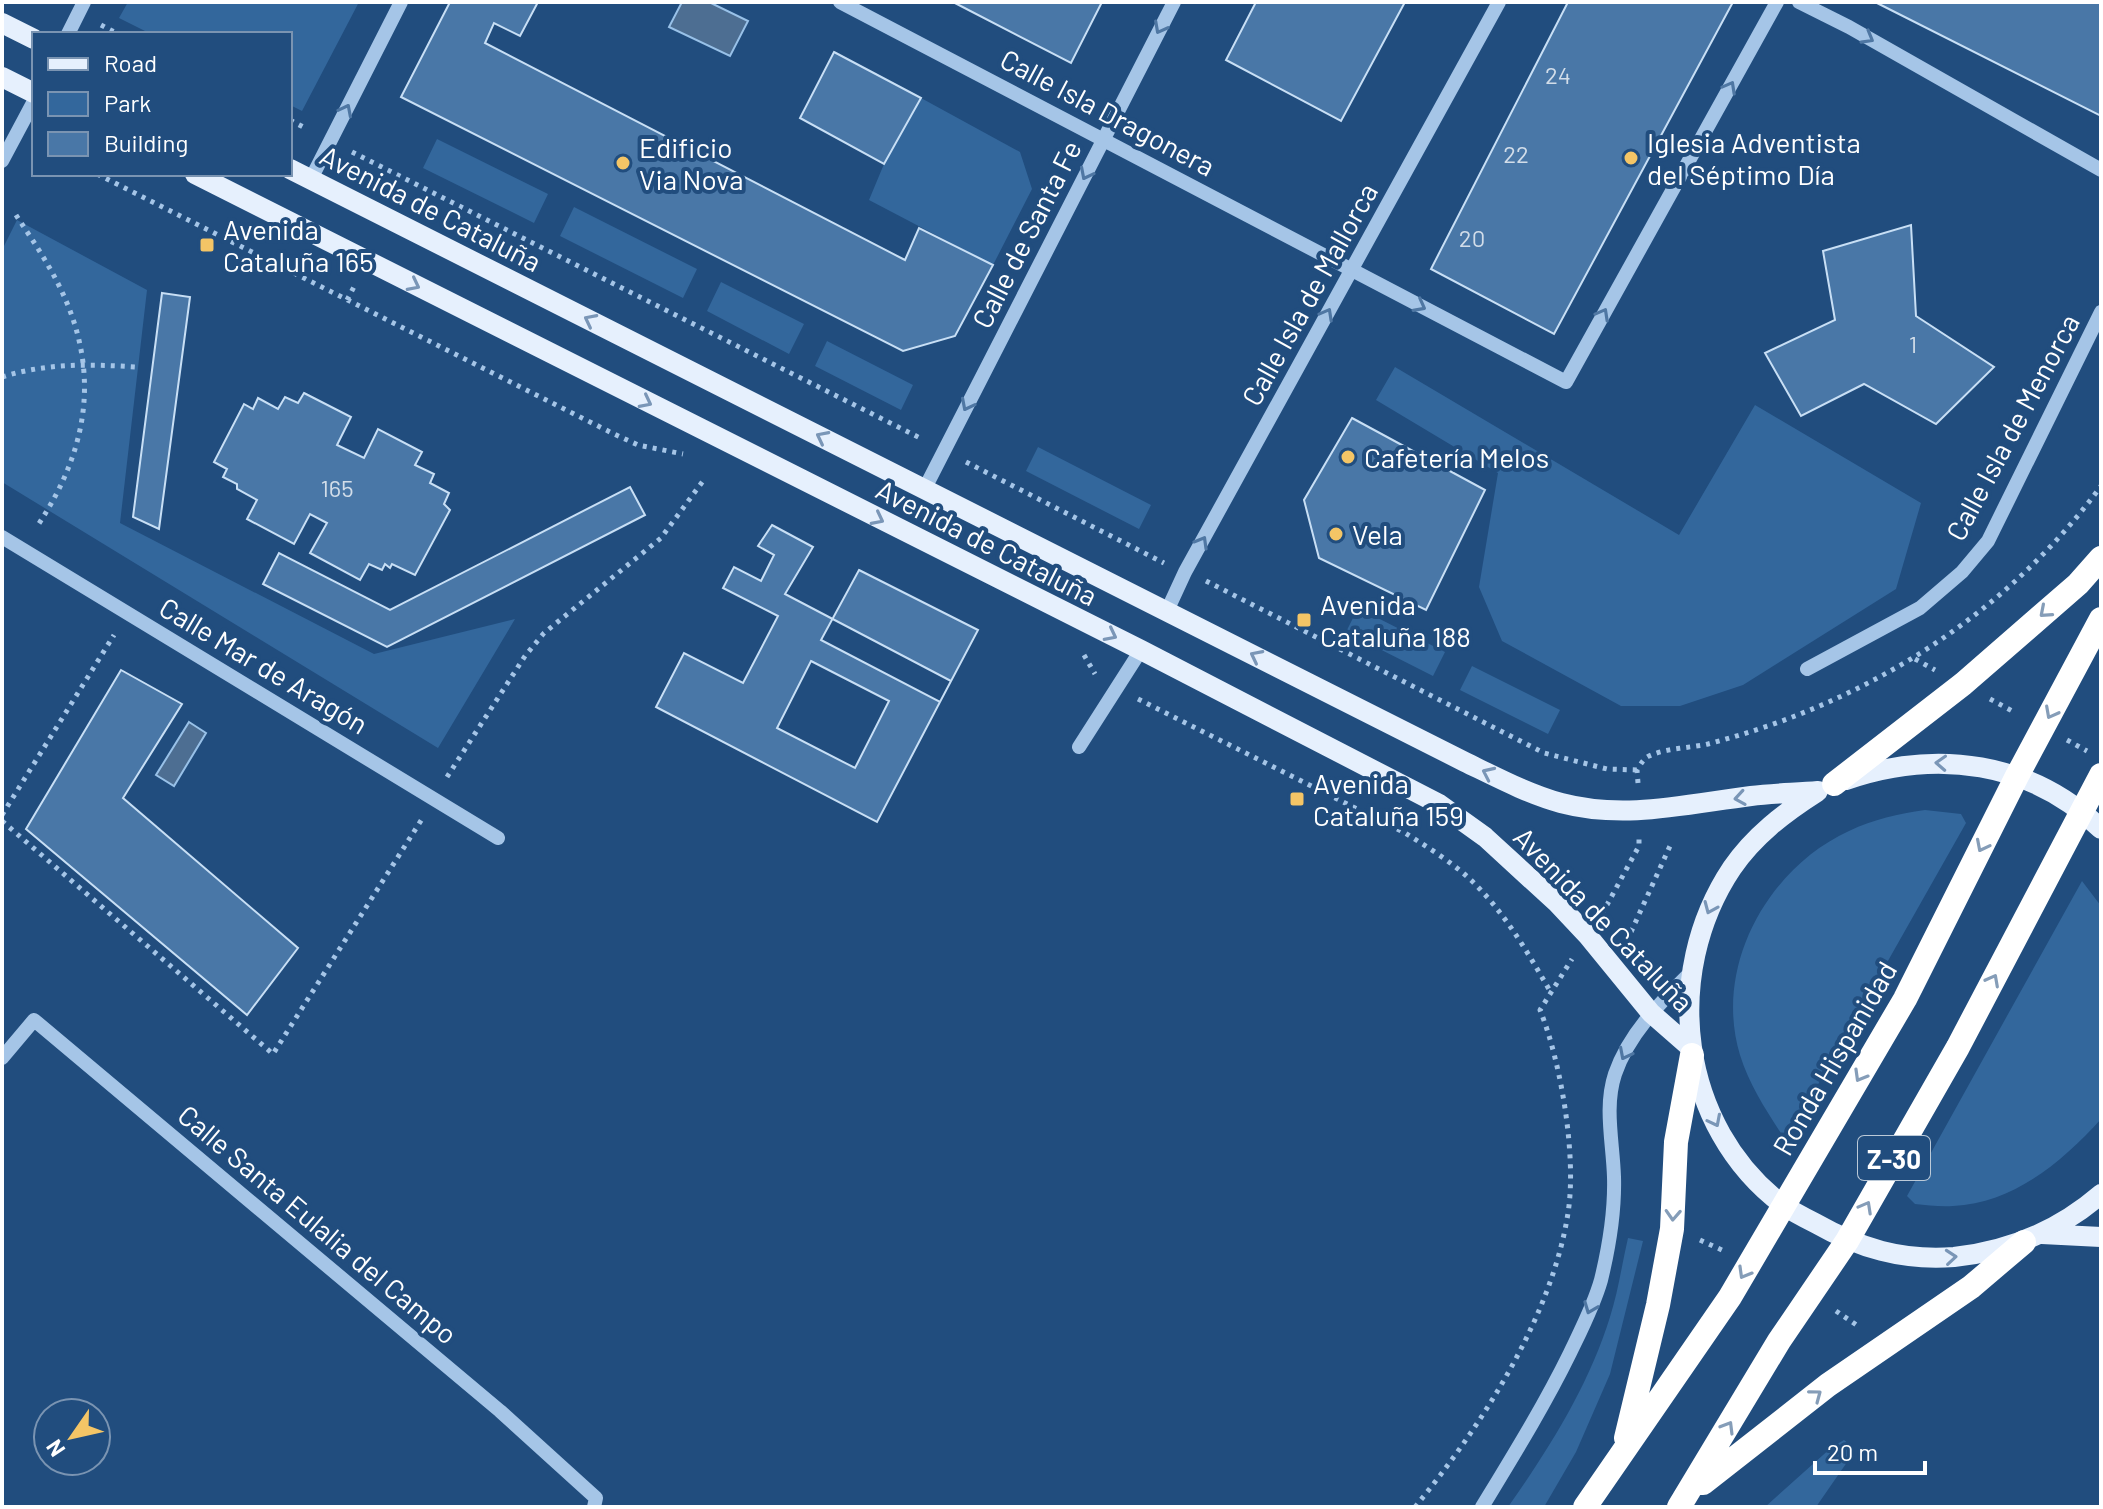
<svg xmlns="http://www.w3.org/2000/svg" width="2103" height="1509" font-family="Barlow,sans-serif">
	<rect width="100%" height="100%" fill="#214d7e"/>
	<!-- green -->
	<path fill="#33679c" d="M128 2H359L302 111 290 105V34H151L119 18Z
		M921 98 1020 152 1032 189 993 265 869 200 884 164Z
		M437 139 548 194 534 223 423 168Z
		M574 207 697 269 683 298 560 236Z
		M17 220 147 290 120 523 374 654 515 619 438 748 2 482V250Z
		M721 282 804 324 789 354 707 311Z
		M827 341 913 385 901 410 815 366Z
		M1395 367 1679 535 1755 405 1921 503 1896 589 1743 685 1680 706H1621L1502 641 1479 587 1498 473 1376 400Z
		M1038 447 1151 505 1139 529 1026 471Z
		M1358 608 1445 652 1433 676 1346 632Z
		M1472 666 1560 710 1548 734 1460 690Z
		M1925 810 1961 814 1966 823 1786 1141C1768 1113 1750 1087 1740 1055 1713 966 1768 868 1849 831 1874 819 1898 814 1925 810Z
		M2082 881 2101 906V1119C2062 1162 2014 1203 1953 1206 1940 1207 1927 1205 1915 1204L1907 1196Z
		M1628 1238 1643 1241 1610 1374 1576 1452 1544 1507H1508C1549 1449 1589 1385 1610 1317 1618 1292 1622 1264 1628 1238Z
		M1844 1440 1854 1448 1852 1455 1816 1507H1765L1832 1447Z"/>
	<!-- water -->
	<path fill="#4d6e92" stroke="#98c1e8" stroke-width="2" d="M682 2H709L748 21 730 56 669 27Z
		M189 722 206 733 174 786 156 775Z"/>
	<!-- building -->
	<path fill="#4977a7" stroke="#c8dff5" stroke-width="2" fill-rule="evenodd" d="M450 2H538L520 36 494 23 485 43 905 260 919 228 993 265 955 336 903 351 401 97Z
		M953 2H1102L1071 63Z
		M1256 2H1405L1341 121 1226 60Z
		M1568 2H1733L1554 334 1431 269Z
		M1875 2H2101V116Z
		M834 52 921 98 884 164 800 118Z
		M1911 225 1916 316 1994 367 1936 424 1864 384 1801 416 1765 353 1835 320 1823 251Z
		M162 293 190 297 159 529 133 517Z
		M304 393 351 417 337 445 364 458 378 429 422 452 415 465 434 474 430 483 449 493 444 504 450 510 415 575 392 564 390 568 385 564 382 570 369 564 360 580 310 553 327 523 310 514 294 544 247 519 257 500 237 489V484L223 477 227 469 214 462 244 404 253 409 258 398 278 409 285 397 298 403Z
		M1352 418 1485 490 1426 610 1319 558 1304 500Z
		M630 487 645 515 387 647 263 584 279 553 390 610Z
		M772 525 813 547 785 594 951 681 877 822 656 707 684 653 743 683 778 616 723 588 734 567 761 581 774 555 758 546ZM811 661 889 701 855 768 777 728Z
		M859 570 978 630 940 702 821 640Z
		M121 670 182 704 123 798 298 948 247 1015 26 829Z"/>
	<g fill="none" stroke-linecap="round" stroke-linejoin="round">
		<!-- path -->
		<path stroke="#a5c5e7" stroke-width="5" stroke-dasharray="4 6" stroke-linecap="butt" d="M101 25 118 34
			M290 120 307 129
			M352 152 922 439
			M97 174 612 433 638 445 683 454
			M16 215C27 232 39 249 49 267 102 358 94 442 36 528
			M347 300 356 283
			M2 377C46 363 90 364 136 367
			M966 462 1164 563
			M1206 581 1544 753 1607 769 1637 770
			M1084 655 1095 674
			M1915 659 1935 670
			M1138 699 1405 833C1429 848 1455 864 1475 884 1506 915 1528 953 1550 991
			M1990 699 2016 713
			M2067 740 2087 751
			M447 777 525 656 544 633 661 538 703 481
			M1638 783 1637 770C1641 764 1643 759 1649 756 1666 748 1690 748 1708 744 1738 736 1767 727 1795 716 1916 669 2024 591 2101 486
			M2 815 114 635
			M2 821 273 1054 422 819
			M1602 914 1639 846V837
			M1631 932 1670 846
			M1700 1240 1724 1251
			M1836 1311 1858 1326
			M1415 1507C1481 1427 1552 1317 1568 1213 1577 1157 1561 1062 1540 1010L1572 959"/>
		<!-- minor -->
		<path stroke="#a5c5e7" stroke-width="14" d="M840 2 1566 382 1777 2
			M1799 2 1849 27 2101 170
			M68 34 84 2
			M2 161 34 101
			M311 179 401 2
			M924 490 1174 2
			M2 537 498 838
			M1167 611 1185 572 1499 2
			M1807 669 1920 608 1962 572 1988 541 2101 312
			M1079 747 1141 650
			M2 1058 34 1020 500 1411 596 1498 594 1507
			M1482 1507C1513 1456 1544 1406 1570 1353 1581 1330 1594 1305 1601 1280 1609 1247 1615 1211 1614 1177 1613 1143 1604 1107 1615 1074 1629 1033 1661 1002 1691 972"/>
		<!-- major -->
		<path stroke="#e6f0fd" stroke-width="20" d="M2 23 34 39
			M2 77 34 93
			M290 169 1465 762C1496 777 1528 794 1561 803 1625 820 1687 804 1751 796 1773 793 1796 793 1818 791
			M195 174 1141 650 1439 804 1485 837 1557 903 1588 936 1651 1013 1691 1048
			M1846 780C1936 749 2031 761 2101 829
			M1817 792C1784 813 1754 836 1732 868 1661 974 1679 1127 1783 1205 1793 1212 1805 1218 1815 1223 1859 1248 1902 1261 1954 1257 2010 1251 2058 1231 2101 1194
			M2042 1234 2101 1237"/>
		<!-- highway -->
		<path stroke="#fff" stroke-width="24" d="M1834 784 1963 684 2078 584 2101 558
			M1626 1438 1658 1305 1672 1229 1676 1142 1692 1055
			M1703 1483 1828 1385 1971 1287 2024 1242
			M1585 1507 1730 1297 1905 999 2017 776 2101 619
			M1679 1507 1779 1341 1847 1241 1958 1047 2101 775"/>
	</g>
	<!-- one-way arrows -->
	<defs><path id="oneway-chevron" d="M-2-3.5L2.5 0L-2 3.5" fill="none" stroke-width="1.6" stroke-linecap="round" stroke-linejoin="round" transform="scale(2)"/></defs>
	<g stroke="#4f77a3">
		<use href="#oneway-chevron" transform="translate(1160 28) rotate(118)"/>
		<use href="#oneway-chevron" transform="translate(1868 38) rotate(30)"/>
		<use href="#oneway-chevron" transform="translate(1730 87) rotate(-61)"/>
		<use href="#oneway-chevron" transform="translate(346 110) rotate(-63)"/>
		<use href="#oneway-chevron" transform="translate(1086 174) rotate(117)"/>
		<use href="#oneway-chevron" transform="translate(1420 306) rotate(28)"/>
		<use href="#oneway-chevron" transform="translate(1327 314) rotate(-61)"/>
		<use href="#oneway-chevron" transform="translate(1603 314) rotate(-61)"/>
		<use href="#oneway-chevron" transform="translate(967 405) rotate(117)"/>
		<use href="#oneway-chevron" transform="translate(1202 542) rotate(-60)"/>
		<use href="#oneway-chevron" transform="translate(1625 1054) rotate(117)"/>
		<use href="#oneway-chevron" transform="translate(1590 1308) rotate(111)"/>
	</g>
	<g stroke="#7a96b7">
		<use href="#oneway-chevron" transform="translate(414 285) rotate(27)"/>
		<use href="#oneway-chevron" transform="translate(590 320) rotate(-153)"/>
		<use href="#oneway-chevron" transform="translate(646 402) rotate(27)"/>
		<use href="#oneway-chevron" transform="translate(822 437) rotate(-153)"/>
		<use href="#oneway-chevron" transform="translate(878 519) rotate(27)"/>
		<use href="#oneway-chevron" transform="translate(1111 635) rotate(27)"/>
		<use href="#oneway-chevron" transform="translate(1256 656) rotate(-153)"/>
		<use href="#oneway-chevron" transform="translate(1941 763) rotate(-177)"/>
		<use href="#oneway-chevron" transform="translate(1488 773) rotate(-155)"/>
		<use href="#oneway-chevron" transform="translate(1740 798) rotate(171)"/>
		<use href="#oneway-chevron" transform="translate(1710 908) rotate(113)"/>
		<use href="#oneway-chevron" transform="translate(1715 1121) rotate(63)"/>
		<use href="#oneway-chevron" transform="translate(1951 1257) rotate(-5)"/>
	</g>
	<g stroke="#859db8">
		<use href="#oneway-chevron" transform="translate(2045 612) rotate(139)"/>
		<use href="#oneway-chevron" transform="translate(2051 713) rotate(118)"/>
		<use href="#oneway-chevron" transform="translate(1982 846) rotate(117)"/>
		<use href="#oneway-chevron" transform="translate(1993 980) rotate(-62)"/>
		<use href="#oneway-chevron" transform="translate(1860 1076) rotate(120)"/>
		<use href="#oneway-chevron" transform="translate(1866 1207) rotate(-61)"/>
		<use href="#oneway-chevron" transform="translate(1673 1215) rotate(93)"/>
		<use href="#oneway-chevron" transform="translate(1744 1273) rotate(120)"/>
		<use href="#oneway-chevron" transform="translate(1816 1395) rotate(-37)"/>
		<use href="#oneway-chevron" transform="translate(1728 1427) rotate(-59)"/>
	</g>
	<!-- markers -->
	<g fill="#f4c566" stroke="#214d7e" stroke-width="3">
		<circle cx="1631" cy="158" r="8"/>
		<circle cx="623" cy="163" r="8"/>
		<rect x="199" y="237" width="16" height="16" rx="4"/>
		<circle cx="1348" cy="457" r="8"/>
		<circle cx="1336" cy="534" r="8"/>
		<rect x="1296" y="612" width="16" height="16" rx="4"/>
		<rect x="1289" y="791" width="16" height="16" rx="4"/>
	</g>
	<g text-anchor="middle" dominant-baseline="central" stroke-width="8" stroke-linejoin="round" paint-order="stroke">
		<!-- number labels -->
		<g font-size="24" fill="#d2dde9">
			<text x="1558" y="74">24</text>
			<text x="1516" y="153">22</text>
			<text x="1472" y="237">20</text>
			<text x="1913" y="343">1</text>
			<text x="337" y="487">165</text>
		</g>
		<!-- shield labels -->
		<rect fill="#214d7e" stroke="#bccad8" stroke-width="2" x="1858" y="1136" width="72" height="44" rx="6"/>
		<g font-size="26" font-weight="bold" fill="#fff">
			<text x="1894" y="1158">Z-30</text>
		</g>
		<!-- street labels -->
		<g font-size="28" fill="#fff" stroke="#214d7e">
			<text transform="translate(1108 112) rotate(28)">Calle Isla Dragonera</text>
			<text transform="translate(431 208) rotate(27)">Avenida de Cataluña</text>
			<text transform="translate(1026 234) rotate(-63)">Calle de Santa Fe</text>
			<text transform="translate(1309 294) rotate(-61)">Calle Isla de Mallorca</text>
			<text transform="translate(2012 427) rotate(-62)">Calle Isla de Menorca</text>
			<text transform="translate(987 542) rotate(27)">Avenida de Cataluña</text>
			<text transform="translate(264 665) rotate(31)">Calle Mar de Aragón</text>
			<text transform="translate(1604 919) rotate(46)">Avenida de Cataluña</text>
			<text transform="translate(1834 1058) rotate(-60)">Ronda Hispanidad</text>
			<text transform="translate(318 1224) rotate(40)">Calle Santa Eulalia del Campo</text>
		</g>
		<!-- poi labels -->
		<g font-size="28" fill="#fff" stroke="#214d7e" text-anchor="start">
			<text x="1647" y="142">Iglesia Adventista<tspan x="1647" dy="32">del Séptimo Día</tspan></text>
			<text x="639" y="147">Edificio<tspan x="639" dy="32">Via Nova</tspan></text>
			<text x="223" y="229">Avenida<tspan x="223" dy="32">Cataluña 165</tspan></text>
			<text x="1364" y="457">Cafetería Melos</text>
			<text x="1352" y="534">Vela</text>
			<text x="1320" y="604">Avenida<tspan x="1320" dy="32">Cataluña 188</tspan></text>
			<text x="1313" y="783">Avenida<tspan x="1313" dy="32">Cataluña 159</tspan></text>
		</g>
	</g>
	<!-- border -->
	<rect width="2103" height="1509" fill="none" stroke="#ffffff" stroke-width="8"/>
	<!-- legend -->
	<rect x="32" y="32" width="260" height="144" fill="#214d7e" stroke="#7a94b2" stroke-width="2"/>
	<rect x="48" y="58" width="40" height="12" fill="#e6f0fd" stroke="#7a94b2" stroke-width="2"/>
	<text x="104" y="72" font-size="24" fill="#ffffff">Road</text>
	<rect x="48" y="92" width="40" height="24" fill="#33679c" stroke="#7a94b2" stroke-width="2"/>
	<text x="104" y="112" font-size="24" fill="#ffffff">Park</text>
	<rect x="48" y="132" width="40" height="24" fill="#4977a7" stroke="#7a94b2" stroke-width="2"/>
	<text x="104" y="152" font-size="24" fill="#ffffff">Building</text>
	<!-- north arrow -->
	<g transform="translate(72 1437) rotate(236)"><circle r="38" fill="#214d7e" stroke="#7a94b2" stroke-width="2"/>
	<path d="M0-6L14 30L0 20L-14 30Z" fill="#f4c566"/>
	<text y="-12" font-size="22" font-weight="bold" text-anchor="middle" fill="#ffffff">N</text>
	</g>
	<!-- scale -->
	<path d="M1815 1461v12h110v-12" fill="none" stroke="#ffffff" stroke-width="4"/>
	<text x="1827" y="1461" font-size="24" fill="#ffffff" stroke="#214d7e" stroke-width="6" paint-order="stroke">20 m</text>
</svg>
